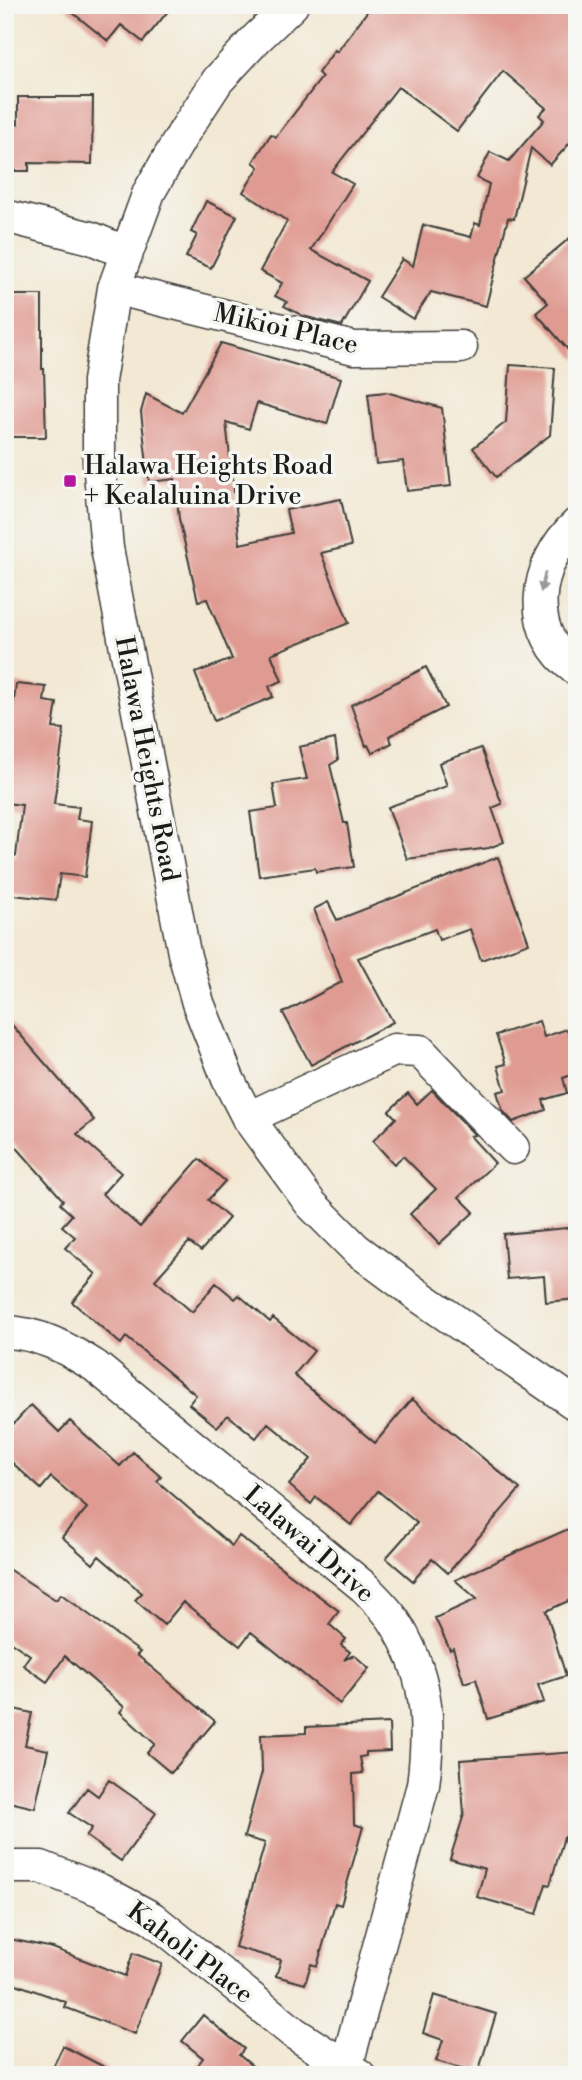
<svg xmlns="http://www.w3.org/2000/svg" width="582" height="2080" font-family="'Libre Bodoni',serif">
	<rect width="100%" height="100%" fill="#f6f6f2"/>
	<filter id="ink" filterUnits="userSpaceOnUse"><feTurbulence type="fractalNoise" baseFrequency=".0143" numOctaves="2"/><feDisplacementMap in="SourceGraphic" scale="14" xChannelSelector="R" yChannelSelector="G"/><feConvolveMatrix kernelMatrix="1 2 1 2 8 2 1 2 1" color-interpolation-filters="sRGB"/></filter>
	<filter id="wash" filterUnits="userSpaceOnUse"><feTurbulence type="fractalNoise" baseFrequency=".00686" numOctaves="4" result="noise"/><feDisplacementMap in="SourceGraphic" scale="28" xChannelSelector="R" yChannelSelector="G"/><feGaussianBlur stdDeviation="1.57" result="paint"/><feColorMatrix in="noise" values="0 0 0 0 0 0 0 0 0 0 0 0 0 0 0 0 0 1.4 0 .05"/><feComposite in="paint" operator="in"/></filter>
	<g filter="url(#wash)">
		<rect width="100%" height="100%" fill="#f2e8d3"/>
		<g id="blocks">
			<!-- building -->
			<path fill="#df9a91" d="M63 5H173L143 42 121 25 108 41Z
				M372 5H562L577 18V135L550 165 531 148 514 219 508 218 486 306 431 292 413 319 378 297 402 259 413 266 423 225 471 237 475 223 480 225 489 184 477 178 490 152 509 161 544 120 539 115 546 108 503 71 457 131 398 87 332 172 353 184 311 250 368 281 342 326 303 316 284 306 287 302 275 296 282 283 260 271 287 221 243 192 259 167 253 162 271 134 276 137 322 77 318 73 335 50 337 52Z
				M18 97H93L92 164 29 163V171H5V124H18Z
				M206 201 237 216 211 268 186 257 197 235 191 232Z
				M577 232V360L536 313 548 303 524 276Z
				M5 295H42V369H44L46 437H5Z
				M221 343 341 378 327 424 257 403 249 429 226 422 240 544 291 533 286 510 341 499 351 546 321 553 349 623 271 654 282 681 269 686 273 697 214 721 195 673 232 659 207 599 198 601 179 519 175 479 149 482 141 412 146 394 182 413Z
				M510 365 555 368 550 435 496 477 473 448 506 422Z
				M386 392 442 408 451 486 407 491 403 461 376 464 368 394Z
				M426 667 446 707 389 736 392 743 372 753 368 745 366 746 351 705Z
				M16 684 46 687 44 701 57 703 53 728 64 729 54 804 79 807 77 819 92 821 85 877 60 874 56 900 5 894 7 855 16 856 22 805 5 803V741L9 742Z
				M335 739 338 760 330 765 344 823H347L354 867 316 872 315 868 259 876 250 812 277 808 273 784 307 779 299 747Z
				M481 748 502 804 492 808 504 842 489 848 407 859 388 807 447 786 439 763Z
				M498 857 529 943 481 960 470 929 439 940 435 929 358 958 393 1022 311 1065 283 1013 342 982 314 909 328 902 337 920Z
				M5 1017 94 1120 77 1134 121 1173 102 1194 140 1227 199 1159 225 1181 208 1200 229 1218 201 1251 189 1242 155 1280 192 1312 216 1283 235 1299 239 1295 270 1322 273 1318 314 1351 294 1375 375 1443 412 1399 520 1489 448 1573 432 1559 413 1581 386 1558 417 1523 378 1491 351 1525 316 1497 311 1504 289 1485 311 1459 268 1423 256 1438 228 1415 217 1427 189 1404 196 1395 126 1337 121 1344 72 1302 96 1274 65 1248 75 1237 62 1226 72 1215 60 1204 63 1200 5 1134Z
				M539 1021 544 1037 567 1029 577 1058V1073L563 1078 567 1093 543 1100 546 1110 513 1122 503 1111 497 1092 505 1090 498 1066 506 1064 496 1035Z
				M432 1090 475 1135 470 1136 495 1163 459 1197 474 1212 439 1244 410 1214 436 1189 403 1156 394 1164 373 1141 396 1118 389 1111 408 1093 417 1104Z
				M577 1227V1299L546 1302 544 1276 507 1279 503 1234Z
				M31 1405 59 1432 70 1421 120 1466 133 1452 161 1477 157 1481 232 1546 239 1536 339 1611 329 1624 346 1639 341 1645 350 1652 344 1660 354 1655 369 1668 340 1704 251 1632 240 1646 183 1602 164 1625 135 1600 142 1593 99 1556 93 1564 62 1537 87 1508 51 1477 41 1489 5 1456V1433Z
				M577 1525V1597L546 1611 566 1676 538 1685 544 1702 488 1719 476 1679 464 1683 453 1648 450 1650 435 1618 477 1599 455 1580Z
				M5 1567 56 1600 61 1594 140 1652 137 1655 215 1721 171 1773 147 1753 155 1744 120 1712 124 1707 65 1656 47 1682 23 1665 30 1655 5 1638Z
				M5 1707 32 1713 25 1745 48 1750 35 1808 5 1801Z
				M389 1723 390 1751 366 1752V1756L360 1757 363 1773 353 1774 354 1824 363 1827 341 1905 335 1903 317 1966 311 1964 305 1984 276 1976 281 1960 235 1947 265 1843 244 1837 262 1772 261 1735 306 1733V1727Z
				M577 1752V1836L564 1837 550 1885 546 1884 537 1914 477 1897 485 1869 450 1859 464 1814 460 1760Z
				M109 1780 156 1813 121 1861 86 1836 92 1828 69 1813 87 1788 98 1796Z
				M5 1938 53 1948 125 1976 133 1953 162 1964 135 2034 64 2007 66 2002 5 1980Z
				M434 1995 496 2014 478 2073 436 2061 443 2040 423 2033Z
				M203 2015 244 2049 239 2055 263 2075H190L203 2058 182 2041Z
				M63 2046 120 2075H49Z"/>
		</g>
	</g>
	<g filter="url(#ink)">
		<use href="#blocks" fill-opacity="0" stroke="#3c3b37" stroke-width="2"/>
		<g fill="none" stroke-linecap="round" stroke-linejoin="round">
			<defs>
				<path id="minor" d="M292 5 257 38 218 80 184 132 149 192 114 288 99 381V462L107 548 184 953 198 1003 228 1079 248 1118 311 1204 356 1249 419 1296 577 1405
					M5 216 91 238 127 253
					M114 288 354 348 461 347
					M577 524C533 564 524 634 577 670
					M248 1118 394 1050 420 1051 513 1148
					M5 1332C40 1333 66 1348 95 1366L364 1587C374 1597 385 1608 393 1619 428 1673 431 1723 423 1785L344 2075
					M5 1867H41L100 1890 152 1918 294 2033 359 2075"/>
			</defs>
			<!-- minor casing -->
			<use href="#minor" stroke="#3c3b37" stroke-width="35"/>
			<!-- minor -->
			<use href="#minor" stroke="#fff" stroke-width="32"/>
		</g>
		<!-- one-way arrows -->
		<defs><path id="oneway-solid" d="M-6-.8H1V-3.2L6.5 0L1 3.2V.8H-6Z" transform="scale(1.75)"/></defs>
		<use fill="#999" href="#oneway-solid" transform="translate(543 582) rotate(102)"/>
	</g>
	<!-- markers -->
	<rect fill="#b5179e" stroke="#f6f6f2" stroke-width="2.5" x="63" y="474" width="14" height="14" rx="3.5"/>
	<g text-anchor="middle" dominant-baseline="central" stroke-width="7" stroke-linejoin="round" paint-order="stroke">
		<!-- street labels -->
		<g font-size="26" fill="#1c1c1c" stroke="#f6f6f2">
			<text transform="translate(286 329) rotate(13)">Mikioi Place</text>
			<text transform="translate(147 759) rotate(79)">Halawa Heights Road</text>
			<text transform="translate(309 1544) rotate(41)">Lalawai Drive</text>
			<text transform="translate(190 1953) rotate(37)">Kaholi Place</text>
		</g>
		<!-- poi labels -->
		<g font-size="26" fill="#1c1c1c" stroke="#f6f6f2" text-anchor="start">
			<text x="84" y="466">Halawa Heights Road<tspan x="84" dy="30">+ Kealaluina Drive</tspan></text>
		</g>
	</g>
	<!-- margin -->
	<rect width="582" height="2080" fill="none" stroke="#f6f6f2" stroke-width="28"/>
</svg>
